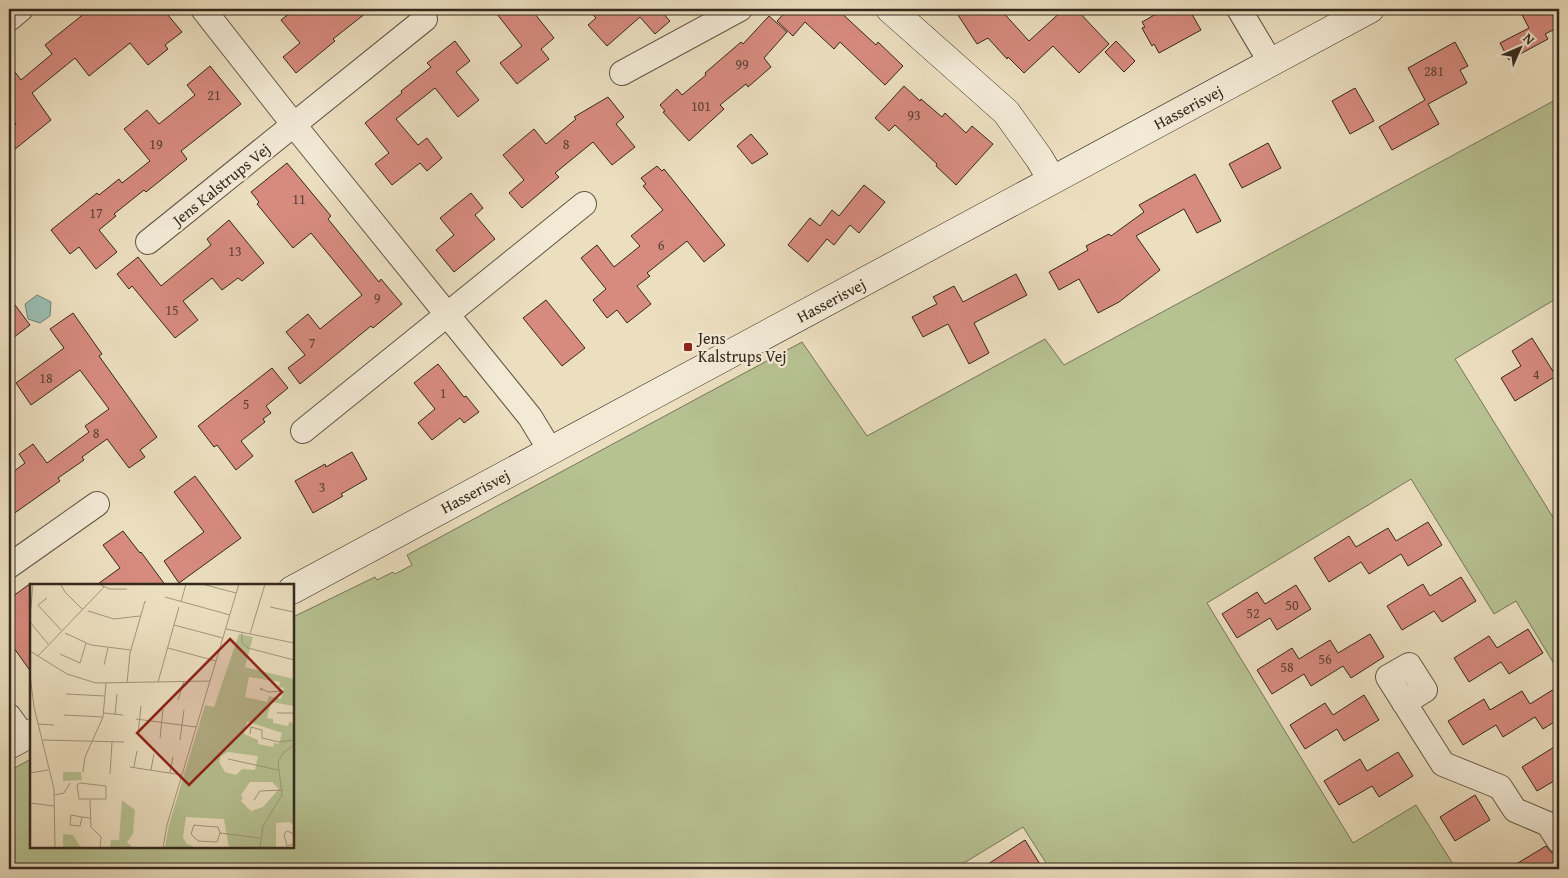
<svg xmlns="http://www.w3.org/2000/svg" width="1568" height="878" font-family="'Gentium Book Plus',serif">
	<rect width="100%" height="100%" fill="#ecdfc0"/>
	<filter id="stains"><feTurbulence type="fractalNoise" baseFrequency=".004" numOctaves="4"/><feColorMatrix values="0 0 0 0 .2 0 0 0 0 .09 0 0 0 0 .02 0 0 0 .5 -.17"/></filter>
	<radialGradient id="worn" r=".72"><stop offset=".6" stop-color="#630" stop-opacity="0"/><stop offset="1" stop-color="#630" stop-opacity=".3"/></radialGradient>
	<!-- green -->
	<path fill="#b7c293" stroke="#757658" d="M1559 98V297L1455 359 1559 527V672L1516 601 1494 614 1411 479 1207 603 1353 843 1416 805 1456 869H1050L1023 827 954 869H9V771L31 759V847H292L293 617 375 577 377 580 393 572 395 574 412 565 407 555 802 342 867 436 1045 339 1064 365Z"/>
	<!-- water -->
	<path fill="#99bdb1" stroke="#708276" d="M37 295 51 302 50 316 40 323 28 319 25 304Z"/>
	<!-- building -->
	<path fill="#d78b7f" stroke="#33291d" d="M90 9H163L182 32 165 45 168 49 148 65 130 43 89 76 75 58 32 93 51 120 9 154V130L16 124 9 115V64L21 80 52 54 45 45Z
		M295 9H371L333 39 335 41 296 73 283 57 300 43 281 20Z
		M493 9H531L554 38 541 49 549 59 517 84 500 63 522 46Z
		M588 9H659L670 21 655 34 640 17 607 46 588 25 596 18Z
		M788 9H837L876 45 878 42 903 66 885 85 840 42 834 49 805 22 793 36 777 21Z
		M954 9H1000L1029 41 1064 9H1076L1109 44 1079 73 1053 46 1024 73 1008 57 1007 59 988 38 977 44Z
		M1165 9H1189L1201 30 1159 53 1154 44 1152 46 1142 28 1145 27 1142 22Z
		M1519 9H1549L1559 27 1545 34 1548 39 1509 60 1500 43 1529 28Z
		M769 16 787 32 764 58 771 67 748 87 746 84 720 105 724 109 689 141 663 112 665 111 660 105 677 89 682 95 706 75 705 73 741 42 743 44Z
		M455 41 470 61 456 72 479 100 458 117 435 88 396 119 418 145 427 138 442 158 427 171 420 163 392 185 375 164 389 153 365 123 402 93 401 91 431 67 427 63Z
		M1116 41 1135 61 1124 72 1105 52Z
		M1455 42 1468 66 1460 70 1467 83 1428 104 1439 124 1392 150 1379 127 1425 100 1408 68Z
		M210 66 241 104 181 151 187 159 146 192 144 190 114 214 116 216 99 230 117 252 96 269 79 247 70 254 51 230 97 193 99 195 119 179 122 183 150 161 124 129 147 110 159 124 195 95 187 85Z
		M904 86 920 101 921 99 942 117 945 113 966 133 972 126 993 144 956 185 936 166 937 164 895 125 889 131 875 118Z
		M1355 88 1374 121 1350 134 1332 101Z
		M608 97 624 117 616 124 635 147 612 165 593 142 555 173 559 177 522 208 509 193 524 180 503 155 534 129 546 144 576 119 574 117Z
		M751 134 768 154 752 164 737 146Z
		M1268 143 1281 168 1242 188 1229 164Z
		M287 163 331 216 328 219 379 282 381 279 402 304 373 328 371 326 300 384 288 368 305 355 286 332 308 314 320 329 362 295 311 233 293 248 257 204 259 202 251 192Z
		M657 166 662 171 664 169 725 245 704 262 687 241 647 273 650 276 637 286 651 304 627 323 617 310 607 318 593 300 606 289 581 258 597 245 614 267 640 246 631 236 663 210 643 186 646 184 641 178Z
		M1195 174 1221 221 1197 233 1184 209 1136 236 1160 270 1119 302 1098 313 1079 279 1059 290 1049 272 1088 250 1086 246 1109 234 1111 236 1144 212 1139 205Z
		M864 185 885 202 859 233 850 225 834 245 827 239 808 262 788 245 810 218 820 226 832 210 839 216Z
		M471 193 483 208 475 215 495 239 454 272 436 250 454 235 440 218Z
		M229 220 264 263 242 281 238 278 222 290 212 278 183 301 198 320 175 338 132 286 129 289 117 274 138 257 161 286 211 245 207 239Z
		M1016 274 1027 295 974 323 989 353 969 364 948 324 923 337 912 317 937 304 933 297 954 286 963 302Z
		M9 297 30 325 9 341Z
		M546 300 585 348 562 366 523 318Z
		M73 313 102 354 99 356 157 437 140 450 145 457 129 468 107 439 82 457 84 460 58 478 60 481 9 517V475L25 463 19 454 33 444 47 463 89 432 85 426 109 409 80 370 31 405 16 383 64 348 50 329Z
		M1532 338 1556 376 1515 401 1501 378 1521 366 1512 351Z
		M438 364 464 397 466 396 479 412 464 423 460 418 432 440 418 423 435 409 414 383Z
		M272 368 288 388 266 406 271 413 263 419 265 422 241 441 253 456 236 470 217 445 214 447 198 426Z
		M352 452 367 479 341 494 343 496 313 513 295 481 325 464 326 467Z
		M195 476 241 538 179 583 164 561 204 532 174 492Z
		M1428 522 1442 545 1408 566 1401 554 1369 574 1361 562 1329 582 1314 558 1349 536 1356 547 1388 528 1396 541Z
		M123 531 140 553 141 552 166 586H95L120 568 103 545Z
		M1461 577 1476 601 1442 622 1434 611 1402 630 1387 606 1423 584 1430 596Z
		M31 583V672L9 641V599Z
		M1296 585 1311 609 1277 630 1270 618 1237 638 1222 614 1257 592 1265 604Z
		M1528 629 1543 653 1509 674 1501 662 1469 682 1454 658 1489 636 1497 648Z
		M1370 634 1384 657 1351 678 1343 666 1311 686 1304 674 1272 694 1257 670 1292 648 1299 659 1330 640 1338 653Z
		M1559 686V719L1543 729 1535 717 1503 737 1496 725 1463 745 1448 721 1484 699 1490 710 1522 691 1530 704Z
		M1364 695 1379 720 1344 741 1337 729 1305 749 1290 725 1325 703 1333 715Z
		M1559 744V778L1537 791 1522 767Z
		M1398 752 1413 776 1379 797 1372 786 1339 805 1324 781 1360 759 1367 771Z
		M1475 795 1490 820 1455 841 1440 817Z
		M1025 840 1043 869H980L999 857Z
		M1546 846 1552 853 1556 854 1559 860V869H1508Z"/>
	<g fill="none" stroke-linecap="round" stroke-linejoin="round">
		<defs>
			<path id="street" d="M203 9 294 125 530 417 550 450
				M1239 9 1271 63
				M9 19 21 9
				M622 73 740 9
				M148 242 425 19
				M303 431 584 204
				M9 566 97 504
				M1404 703 1425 690 1409 665 1388 677 1443 764 1500 787 1515 810 1548 824 1559 841
				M9 716 24 737"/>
			<path id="secondary" d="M890 9 1006 112 1039 158 1052 180
				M292 590 1370 9
				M9 745 31 733"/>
		</defs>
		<!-- street casing -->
		<use href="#street" stroke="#615646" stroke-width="26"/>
		<!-- secondary casing -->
		<use href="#secondary" stroke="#33291d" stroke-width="29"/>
		<!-- street -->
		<use href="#street" stroke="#f3ead6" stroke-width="24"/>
		<!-- secondary -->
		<use href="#secondary" stroke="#f3ead6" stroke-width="28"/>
	</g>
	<!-- markers -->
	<rect fill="#8f2418" stroke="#f3ead6" stroke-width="2" x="683" y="342" width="10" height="10" rx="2.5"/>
	<g text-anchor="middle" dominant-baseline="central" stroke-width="4.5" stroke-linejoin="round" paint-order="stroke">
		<!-- number labels -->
		<g font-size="14" fill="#5c4236">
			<text x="742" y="64">99</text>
			<text x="1434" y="71">281</text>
			<text x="214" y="95">21</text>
			<text x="701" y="106">101</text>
			<text x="914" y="115">93</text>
			<text x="156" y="144">19</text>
			<text x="566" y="144">8</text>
			<text x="299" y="199">11</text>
			<text x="96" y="213">17</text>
			<text x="661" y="245">6</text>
			<text x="235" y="251">13</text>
			<text x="377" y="298">9</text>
			<text x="172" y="310">15</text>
			<text x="312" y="343">7</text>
			<text x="1536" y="374">4</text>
			<text x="46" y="378">18</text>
			<text x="443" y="393">1</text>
			<text x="246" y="404">5</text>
			<text x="96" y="433">8</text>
			<text x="322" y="487">3</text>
			<text x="1292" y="605">50</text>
			<text x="1253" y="613">52</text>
			<text x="1325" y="659">56</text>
			<text x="1287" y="667">58</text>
		</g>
		<!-- street labels -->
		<g font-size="16" fill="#33291d" stroke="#f3ead6">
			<text transform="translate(1188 107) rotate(-28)">Hasserisvej</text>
			<text transform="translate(221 184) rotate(-39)">Jens Kalstrups Vej</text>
			<text transform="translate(831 300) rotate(-28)">Hasserisvej</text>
			<text transform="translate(475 491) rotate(-28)">Hasserisvej</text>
		</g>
		<!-- poi labels -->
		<g font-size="16" fill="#33291d" stroke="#f3ead6" text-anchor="start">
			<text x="698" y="338">Jens<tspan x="698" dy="18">Kalstrups Vej</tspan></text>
		</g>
	</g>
	<!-- overview -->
	<g transform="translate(30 584)">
		<rect width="264" height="264" fill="#ecdfc0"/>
		<path d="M209 50 223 53 215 83 264 95V122L241 118 237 134 243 135V139L258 142 259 138 264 139V241L259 238 246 239V264H199L194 235 156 233 153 253 156 259 166 264H135L139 241 175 121 184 123ZM219 93 250 98 249 103 254 104 251 115 239 112 237 118 215 113ZM217 137 252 149 249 160 244 159 243 163 228 160V156L214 150ZM198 168 228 172 225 186 212 185 206 191 195 188 189 178 191 172ZM220 198H242L249 205 233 223 221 227 211 217 213 214 211 211ZM33 188H51L52 196 33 197ZM92 216 105 226 103 250 97 258 103 264H80L81 256H89ZM33 250 43 251 51 264H33Z" fill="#b7c293" fill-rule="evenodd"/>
		<path fill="none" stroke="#a2967f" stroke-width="1" d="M33 0 31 1 35 8 52 25M69 0 79 5H97M172 0 206 9M135 13 200 31M17 14 8 21 31 46M151 18 156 0M240 23 264 28M58 27 84 35 110 32M0 33 3 0M0 38 18 60M144 41 193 54M196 45 264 59M212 48V59L218 64 264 76M35 49 61 61 101 66M220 50 235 0M138 64 186 77M0 67 37 90 66 99 180 97M30 70 50 79 56 59M8 72 74 3M74 81 78 64M0 91 4 123 24 205 25 264M128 98 149 23M97 99 100 69 115 17M232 107 230 104 238 108 253 107M36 110 75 112M148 116 154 97M74 129 93 131M247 129H264M34 131 73 133M85 131 87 110M106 135 166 143M8 140 24 141M108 150 111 122M220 150 221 143 232 146V154L249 158 264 156M130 154 133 125M13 156 94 158M150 156 154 126M198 175 248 186M100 183 152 191M104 183 107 167M121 186 124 170M53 188 55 173 73 133 76 99M0 189 18 186M140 189 143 173M80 190 82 158M50 199 76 202V215H49L47 201ZM25 211 34 209 40 199M60 216 61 243 71 253 70 264M224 216 230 207 253 206M0 219 24 222M52 233 50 242 40 241 41 231 52 233 60 234M190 249 187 258 168 257 161 250 164 241 173 242 188 243 190 249 230 254M264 250 257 247 254 250 257 262 264 260M133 264 137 241 209 0M230 264 233 242 252 211 248 178 254 168 264 161"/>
		<path fill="#8f2418" fill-opacity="0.15" stroke="#8f2418" stroke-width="2.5" d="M200 55 252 108 159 201 107 149Z"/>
		<rect width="264" height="264" fill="none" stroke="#33291d" stroke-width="2.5"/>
	</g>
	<!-- margin -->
	<rect width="1568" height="878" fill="none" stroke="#ecdfc0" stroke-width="30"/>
	<rect x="10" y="10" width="1548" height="858" fill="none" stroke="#33291d" stroke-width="2.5"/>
	<rect x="15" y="15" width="1538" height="848" fill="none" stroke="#33291d"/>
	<!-- north arrow -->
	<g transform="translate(1520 48) rotate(45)" stroke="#f3ead6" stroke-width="4" paint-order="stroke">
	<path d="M0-4L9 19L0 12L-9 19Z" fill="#33291d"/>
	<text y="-8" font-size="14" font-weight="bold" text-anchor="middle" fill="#33291d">N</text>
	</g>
	<rect width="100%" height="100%" filter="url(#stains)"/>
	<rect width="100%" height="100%" fill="url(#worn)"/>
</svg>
